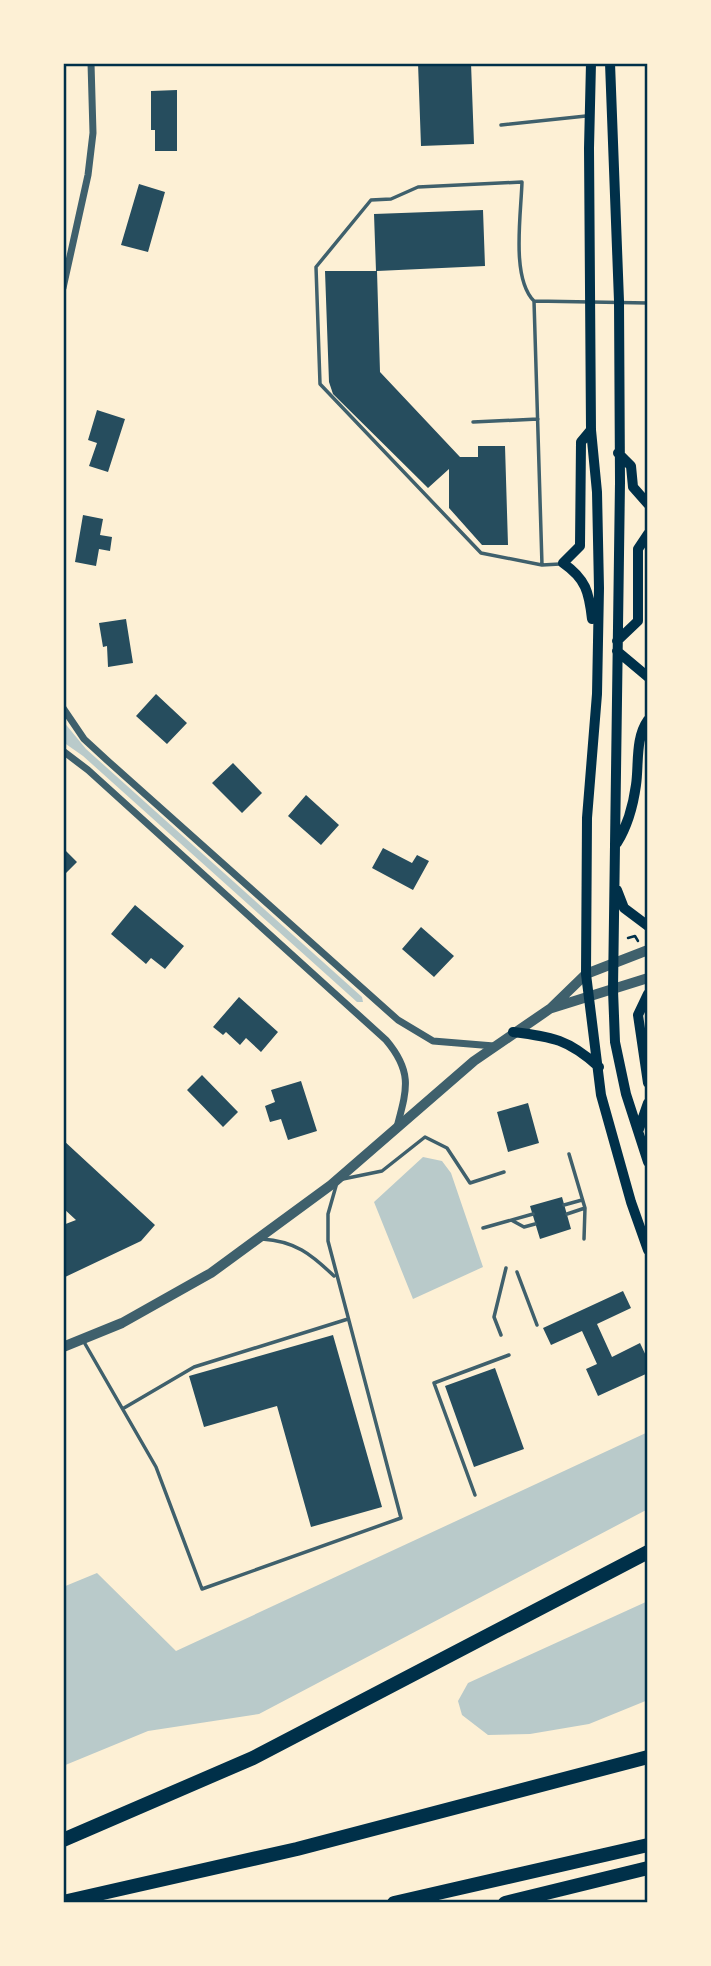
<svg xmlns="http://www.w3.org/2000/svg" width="711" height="1966" font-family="Rubik,sans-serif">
	<rect width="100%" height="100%" fill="#fdf0d5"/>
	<!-- green -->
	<path fill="#b9caca" d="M63 721 86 749 362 997 363 1002H357L83 756 63 742Z
		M423 1157 442 1161 451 1173 483 1267 413 1299 374 1202Z
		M648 1432V1509L259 1714 148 1731 63 1766V1587L97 1573 176 1651Z
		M648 1601V1700L589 1724 530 1734 488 1735 462 1715 458 1701 468 1683Z"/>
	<!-- building -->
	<path fill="#264d5e" d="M418 63H471L474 144 421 146Z
		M177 90V151H155V130H151V91Z
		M139 184 165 192 148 252 121 245Z
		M483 210 485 266 377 271 380 372 460 457H478V446H505L508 545H482L449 508V469L428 488 333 394 329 382 325 271H376L374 214Z
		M97 410 125 419 108 472 89 466 97 443 88 440Z
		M83 515 103 519 100 535 112 537 110 551 99 549 96 566 75 562Z
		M126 619 133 663 108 667 107 646 103 647 99 623Z
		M156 694 187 723 167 744 136 716Z
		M233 763 262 793 242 813 212 783Z
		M306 795 339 825 321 845 288 816Z
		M63 848 77 862 63 876Z
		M383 848 412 863 417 855 429 861 413 890 372 868Z
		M135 905 184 946 165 969 151 958 146 964 111 934Z
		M421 927 454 956 434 977 402 949Z
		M239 997 278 1032 261 1052 246 1038 240 1045 226 1032 223 1035 213 1027Z
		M202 1075 238 1112 223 1127 187 1090Z
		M301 1081 317 1131 288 1140 281 1119 270 1122 265 1106 275 1102 271 1090Z
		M528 1103 539 1143 508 1152 497 1112Z
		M63 1140 155 1225 141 1241 63 1278V1225L76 1220 63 1208Z
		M562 1197 571 1229 540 1239 530 1206Z
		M623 1291 631 1308 597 1324 612 1357 640 1343 648 1360V1373L598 1396 586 1369 597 1364 582 1331 551 1345 543 1328Z
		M333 1335 382 1507 311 1527 277 1406 204 1427 189 1376Z
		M495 1368 524 1449 474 1467 445 1386Z"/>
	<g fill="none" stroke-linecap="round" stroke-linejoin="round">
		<!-- path -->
		<path stroke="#003049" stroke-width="2.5" d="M628 938 635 936 638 941"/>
		<!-- service -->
		<path stroke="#3f606c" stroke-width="3.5" d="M501 125 586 116
			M534 301 648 303
			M473 422 538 419
			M542 565 481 553 320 384 316 267 371 200 391 199 418 187 522 182C521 215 511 278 534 301L542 565 560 564
			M569 1154 585 1208 584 1239
			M343 1179 382 1171 425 1137 447 1148 470 1183 504 1172
			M564 1205 582 1200
			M567 1214 585 1208
			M513 1221 524 1227 535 1224
			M483 1228 533 1214
			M262 1239C295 1241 311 1254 334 1276
			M517 1272 537 1325
			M501 1335 494 1317 506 1268
			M84 1342 156 1467 202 1589 401 1518 328 1241V1214L336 1186
			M124 1408 194 1367 348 1319
			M475 1495 434 1383 509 1355"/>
		<!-- minor -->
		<path stroke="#3f606c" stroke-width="7" d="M63 288 88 175 93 133 91 63
			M63 708 84 739 109 762 398 1020 433 1041 494 1046
			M63 751 88 770 386 1040C413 1072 407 1089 397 1127"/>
		<!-- tertiary -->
		<path stroke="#3f606c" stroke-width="10" d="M552 1008 648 978
			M63 1347 122 1323 211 1273 331 1185 474 1061 551 1008 586 974 648 950"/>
		<!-- secondary -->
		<path stroke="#003049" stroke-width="10" d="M591 63 589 148 591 430 597 492 599 588 597 694 587 818 586 974 601 1095 631 1202 648 1250
			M610 63 619 301 620 482 613 990 615 1042 626 1094 648 1162
			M591 430 581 442 580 546 563 563C586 579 589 592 592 619
			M618 453 631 466 633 487 648 504
			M617 641 638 621V549L648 534
			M617 651 648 677
			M617 843C628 825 633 807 636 785 639 765 635 738 648 720
			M617 890 624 908 648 926
			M648 994 638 1015 648 1083
			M513 1032C553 1037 568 1039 599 1067
			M639 1129 648 1103"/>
		<!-- motorway -->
		<path stroke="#003049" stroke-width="14" d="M63 1840 253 1758 648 1552
			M63 1902 297 1849 648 1757
			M394 1903 648 1845
			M505 1903 648 1868"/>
	</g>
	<!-- border -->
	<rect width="711" height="1966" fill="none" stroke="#fdf0d5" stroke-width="130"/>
	<rect x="65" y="65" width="581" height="1836" fill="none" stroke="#003049" stroke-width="2.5"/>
</svg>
